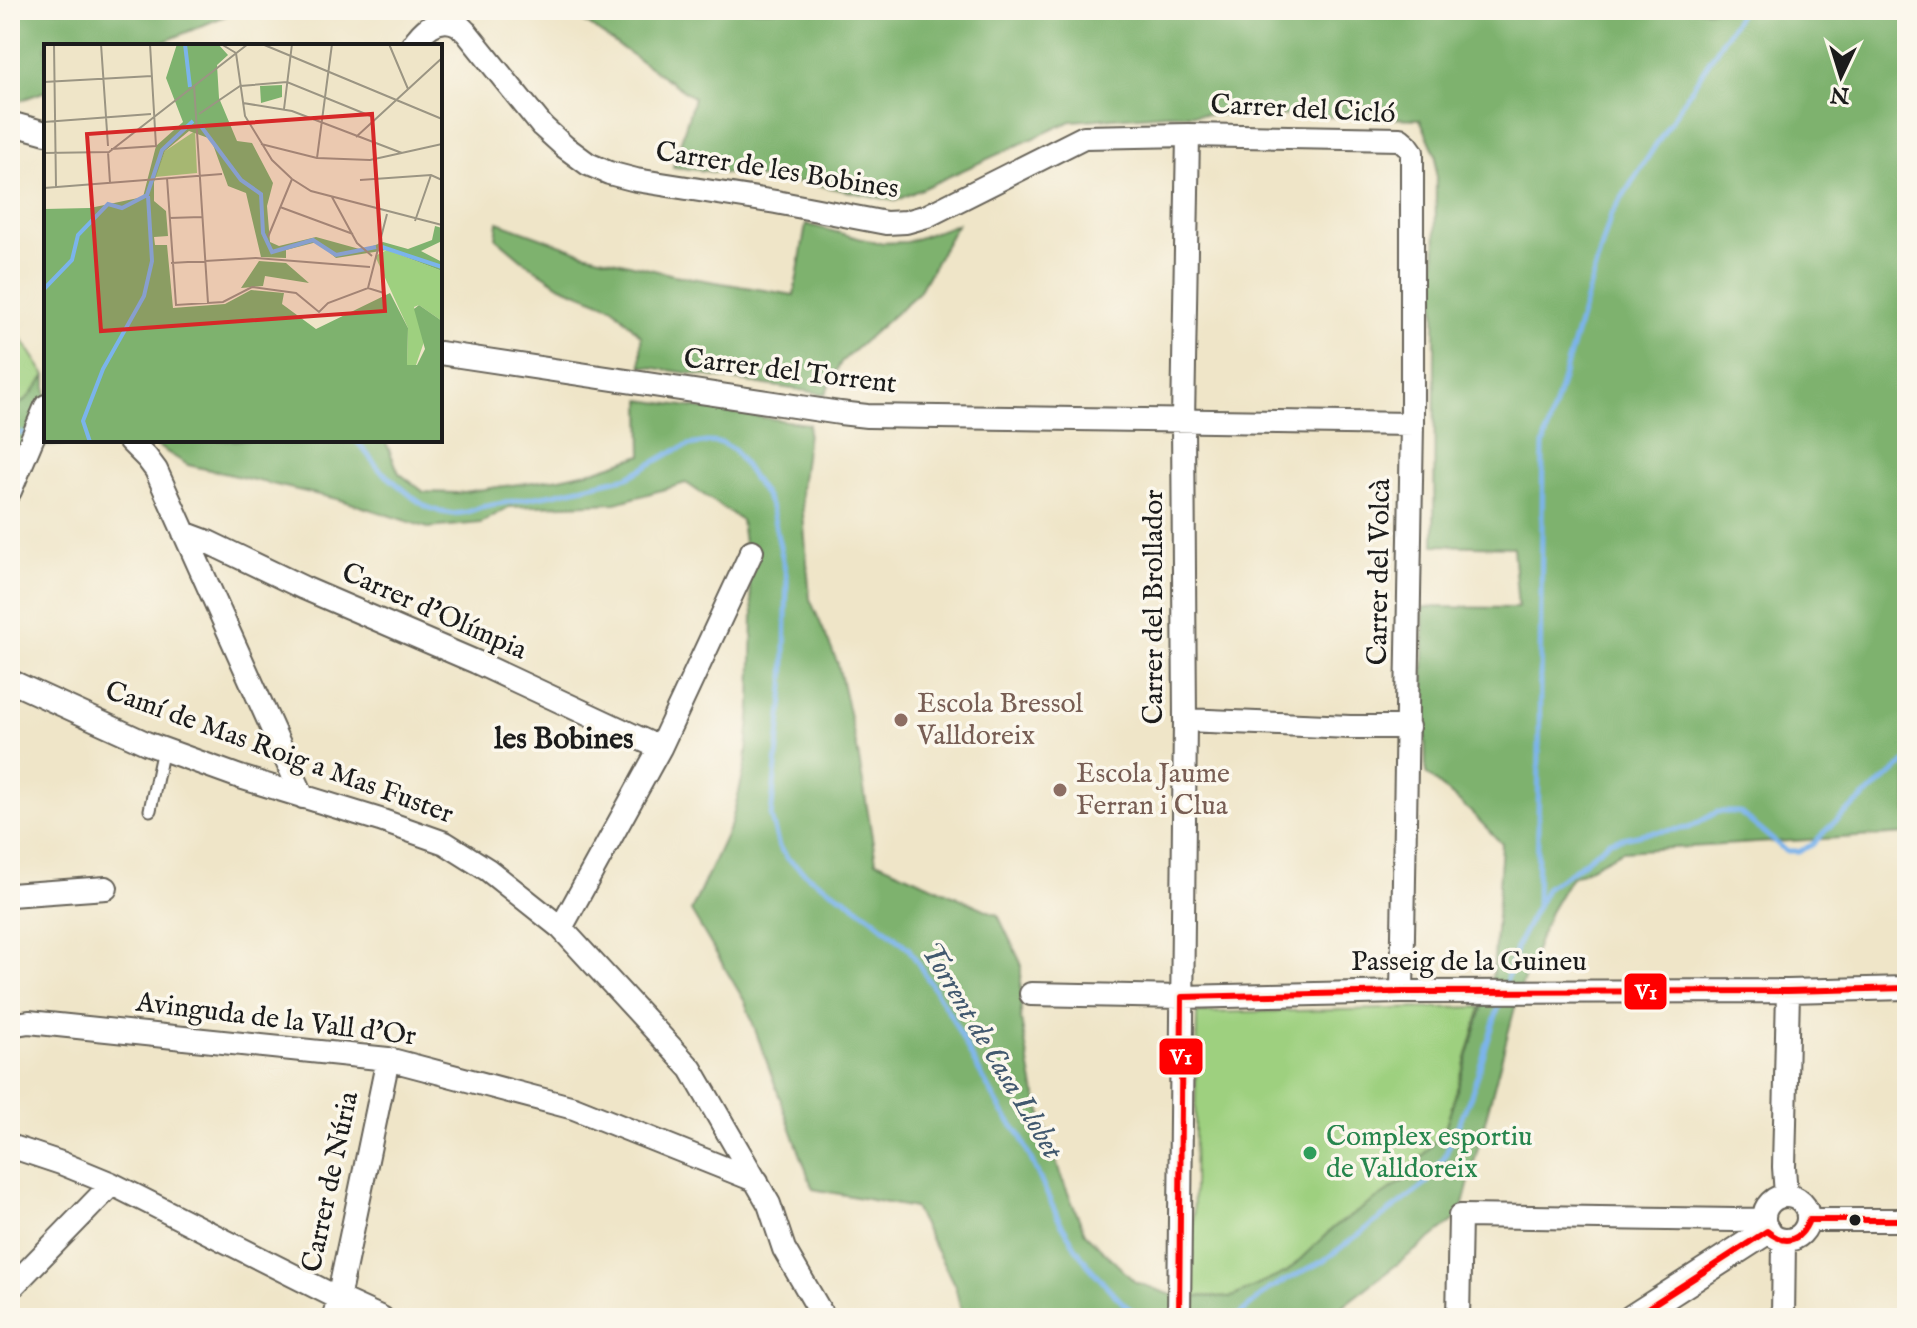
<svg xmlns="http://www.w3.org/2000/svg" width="1917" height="1328" font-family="'IM FELL English',serif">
	<rect width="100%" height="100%" fill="#fbf7ec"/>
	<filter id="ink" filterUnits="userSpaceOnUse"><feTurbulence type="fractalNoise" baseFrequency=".0125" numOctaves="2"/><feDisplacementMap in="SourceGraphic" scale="16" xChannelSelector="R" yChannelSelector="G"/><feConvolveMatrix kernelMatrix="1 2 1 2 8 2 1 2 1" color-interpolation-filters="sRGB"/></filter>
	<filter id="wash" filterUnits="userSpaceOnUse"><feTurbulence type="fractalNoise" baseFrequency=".006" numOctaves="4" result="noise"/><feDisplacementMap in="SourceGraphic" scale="32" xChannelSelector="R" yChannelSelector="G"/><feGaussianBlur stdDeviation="1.8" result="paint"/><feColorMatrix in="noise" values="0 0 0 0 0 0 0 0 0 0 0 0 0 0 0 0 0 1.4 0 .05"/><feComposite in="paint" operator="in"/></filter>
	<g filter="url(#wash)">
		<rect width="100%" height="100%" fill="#efe5c8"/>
		<!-- green -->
		<path fill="#9ed07f" stroke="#5d764e" stroke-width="2" d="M10 321 46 376C35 389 27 404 10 408Z
			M1481 1007 1446 1126 1405 1180 1333 1228 1287 1272 1232 1297 1192 1296 1197 1013Z"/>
		<!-- forest -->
		<path fill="#7eb26e" stroke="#4d6745" stroke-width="2" d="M10 10H239L154 46H46V91L10 104Z
			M567 10H1907V834L1622 851 1570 878 1550 912 1519 992 1460 1216 1327 1318H963L955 1286 914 1208 813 1189 745 1002 691 911 731 824 746 763 751 706 753 613 741 520 686 483 616 503 509 507 481 523 428 528 341 500 188 465 147 440H385L399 473 424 492 457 493 560 478 596 470 642 455 641 400 809 424 801 489 810 599 838 664 858 753 876 861 998 915 1021 963V1020L1034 1089 1060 1174 1085 1233 1135 1282 1175 1296 1232 1297 1287 1272 1333 1228 1405 1180 1446 1126 1493 973 1502 844 1472 813 1426 773 1423 607 1518 608 1513 547 1434 545 1436 155 1420 119 1263 115 1168 114 1071 121 895 201 812 184 673 167 694 98Z
			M498 222 584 253 674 275 794 295 806 224 877 243 907 242 957 224 919 292 841 362 825 394 641 366V336L613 307 561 286 522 260 496 238Z
			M46 376V440H84C60 449 32 442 10 455V408C27 404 35 389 46 376Z"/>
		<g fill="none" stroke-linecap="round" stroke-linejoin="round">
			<!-- stream -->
			<path stroke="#7bb4eb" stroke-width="5" d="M10 432 29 434
				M356 440 380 470 415 499 427 507 441 512 454 514 468 512 481 507 553 494 628 477 670 453 689 445 707 442 722 443 734 450 766 497 772 510 787 579 784 687 771 817 779 847 788 859 810 877 849 901 874 919 909 949 951 1016 975 1064 1003 1113 1020 1135 1058 1218 1076 1248 1088 1265 1112 1292 1125 1305 1142 1318
				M1537 905 1543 446 1611 215 1742 10
				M1505 986 1517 945 1547 887 1575 869 1610 841 1646 833 1689 828 1717 812H1739L1786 851H1799L1812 845 1830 826 1907 761
				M1235 1318 1271 1288 1323 1261 1425 1185 1444 1158 1471 1095 1501 999"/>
		</g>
	</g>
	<g filter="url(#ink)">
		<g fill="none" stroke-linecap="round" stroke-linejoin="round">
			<defs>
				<path id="service" d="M150 810 163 749"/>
				<path id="minor" d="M412 46C421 32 438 14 457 24 461 26 463 30 467 33L542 126 565 147 588 164 609 173 636 180 776 202 886 223 906 222 927 216 1084 137 1188 135 1400 139 1407 145 1412 152V424L1402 992
					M10 123 46 133
					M440 353 840 413 867 416 1412 424
					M129 440 147 458 156 470 303 797
					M10 491 46 406
					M184 533 208 542 304 588 476 662 660 748
					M10 681 146 743 240 777 380 820 445 843 488 870 561 928 691 1069 769 1204 784 1249 824 1318
					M1185 720 1350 727H1408
					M10 895 106 888
					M561 928 660 748 752 551
					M1031 994 1182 997 1402 992 1788 991 1907 988
					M10 1025 29 1022 388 1059 574 1108 757 1181
					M10 1146 61 1163 112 1184 338 1298 382 1318
					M1786 1195 1784 1167 1788 991
					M1764 1218a22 22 0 1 1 44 0a22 22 0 1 1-44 0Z
					M1809 1220H1907
					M10 1289 112 1184
					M10 1318H11
					M334 1318 388 1059
					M1179 1318 1185 720 1183 421 1188 135
					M1458 1318 1460 1216 1735 1220 1763 1219
					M1783 1318 1784 1240"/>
				<path id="tertiary" d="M1632 1318 1767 1231"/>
			</defs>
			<!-- service casing -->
			<use href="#service" stroke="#666258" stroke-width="15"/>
			<!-- minor casing -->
			<use href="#minor" stroke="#666258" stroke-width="26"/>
			<!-- tertiary casing -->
			<use href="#tertiary" stroke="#666258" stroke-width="30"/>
			<!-- service -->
			<use href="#service" stroke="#fff" stroke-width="11"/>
			<!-- minor -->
			<use href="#minor" stroke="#fff" stroke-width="22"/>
			<!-- tertiary -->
			<use href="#tertiary" stroke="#fff" stroke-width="26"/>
			<defs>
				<path id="bus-1" d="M1179 1318 1182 997 1402 992 1788 991 1907 988
					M1632 1318 1767 1231C1785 1246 1800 1242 1809 1220H1907"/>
			</defs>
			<!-- bus-1 casing -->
			<use href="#bus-1" stroke="#fbf7ec" stroke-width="12"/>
			<!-- bus-1 -->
			<use href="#bus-1" stroke="#f00" stroke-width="6"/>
		</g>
	</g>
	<!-- markers -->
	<g fill="#8d6e63" stroke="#fbf7ec" stroke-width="3">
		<circle cx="901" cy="720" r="8"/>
		<circle cx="1060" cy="790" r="8"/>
	</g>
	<circle fill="#2e9e5b" stroke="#fbf7ec" stroke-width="3" cx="1310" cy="1153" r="8"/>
	<circle fill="#1c1c1c" stroke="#fbf7ec" stroke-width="3" cx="1855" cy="1220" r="7"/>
	<g text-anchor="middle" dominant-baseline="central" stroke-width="7" stroke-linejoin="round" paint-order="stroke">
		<!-- street labels -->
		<g font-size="28" fill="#1c1c1c" stroke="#fbf7ec">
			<text transform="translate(1303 110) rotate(3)">Carrer del Cicló</text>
			<text transform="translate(777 171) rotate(9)">Carrer de les Bobines</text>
			<text transform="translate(790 372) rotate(7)">Carrer del Torrent</text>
			<text transform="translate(1380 572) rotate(-89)">Carrer del Volcà</text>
			<text transform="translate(1154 607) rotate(-90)">Carrer del Brollador</text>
			<text transform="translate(434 612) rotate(24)">Carrer d'Olímpia</text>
			<text transform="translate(279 753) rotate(20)">Camí de Mas Roig a Mas Fuster</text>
			<text x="1469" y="962">Passeig de la Guineu</text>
			<text transform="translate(276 1020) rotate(7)">Avinguda de la Vall d'Or</text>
			<text transform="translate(331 1182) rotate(-78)">Carrer de Núria</text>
		</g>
		<!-- education labels -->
		<g font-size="28" fill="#785e54" stroke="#fbf7ec" text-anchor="start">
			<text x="917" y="704">Escola Bressol<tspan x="917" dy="32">Valldoreix</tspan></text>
			<text x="1076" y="774">Escola Jaume<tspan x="1076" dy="32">Ferran i Clua</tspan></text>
		</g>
		<!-- leisure labels -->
		<g font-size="28" fill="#27864d" stroke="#fbf7ec" text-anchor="start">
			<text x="1326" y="1137">Complex esportiu<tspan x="1326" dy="32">de Valldoreix</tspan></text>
		</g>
		<!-- neighbourhood labels -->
		<g font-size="30" font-weight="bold" fill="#1c1c1c" stroke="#fbf7ec">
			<text x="564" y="740">les Bobines</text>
		</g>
		<!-- water labels -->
		<g font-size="30" font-style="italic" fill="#42596f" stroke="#fbf7ec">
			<text transform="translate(991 1051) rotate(59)">Torrent de Casa Llobet</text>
		</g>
	</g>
	<!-- overview -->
	<g transform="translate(44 44)">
		<rect width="398" height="398" fill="#efe5c8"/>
		<path d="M151 87 153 129 111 133 121 107ZM343 206 398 227V277L375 261 370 263 381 295 372 321H363L364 284 331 212Z" fill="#9ed07f"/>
		<path d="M133 0H174L184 11 173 21 175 54 193 97 208 99 229 139 223 162 226 198 235 202 272 193 319 206 339 198 364 205 388 196 391 182 398 184V197L377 207 398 218V227L343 206 292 214 273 198 242 206V214L217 213 202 149 184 142 167 95 145 87 121 107 110 138V157L122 167 124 192 110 193 111 201H123L129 264 181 260 207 246 240 249 238 260 272 285 346 249 364 284 363 321H373L381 305 370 265 375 261 398 277V398H0V165L46 164 99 153 112 102 139 78 122 34ZM216 42 238 41V53L217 59ZM215 217 242 219 265 239 221 232 219 242 197 244Z" fill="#7eb26e"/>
		<path fill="none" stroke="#7bb4eb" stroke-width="4" d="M141 0 146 43M156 81 197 136 217 150 219 189 228 208 269 196 292 211 332 203M338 203 398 223M0 245 28 216 34 191 64 160 78 164 103 151 118 106 149 77M46 398 39 377 59 325 100 252 108 217 104 152"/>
		<path fill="none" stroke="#9b9583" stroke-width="2" d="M10 0 12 143M57 0 64 102M177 0 192 9 201 72 228 116 248 135 267 147 398 181M218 0 398 75M345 0 364 45M0 38 108 32M150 41 164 259M199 59 248 67 358 109M240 65 248 0M155 70 196 42 243 38 329 73M0 78 107 70M312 93 398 14M217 100 273 114 326 116 398 100M67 105 112 102 106 0M64 108 66 139M0 109 65 108 204 0M273 114 288 0M123 134 132 261 179 258 208 243 252 249 275 268 284 259 324 244 340 249M316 136 387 131 398 136M0 144 178 130M288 153 313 199 328 212M236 163 309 190M125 174 158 173M371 177 387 131M224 193 248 135M127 219 212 214 326 223M324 244 343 170"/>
		<path fill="#d62828" fill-opacity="0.15" stroke="#d62828" stroke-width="4" d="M328 70 341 267 57 287 43 90Z"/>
		<rect width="398" height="398" fill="none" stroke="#1c1c1c" stroke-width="4"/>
	</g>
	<g stroke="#fbf7ec" stroke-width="3">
		<rect x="1623" y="972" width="45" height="39" rx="8" fill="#f00"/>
		<rect x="1158" y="1037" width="46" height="39" rx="8" fill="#f00"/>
	</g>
	<g font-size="22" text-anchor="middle" font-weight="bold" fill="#fff">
		<text x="1646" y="999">V1</text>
		<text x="1181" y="1064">V1</text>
	</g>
	<!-- margin -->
	<rect width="1917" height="1328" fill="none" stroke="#fbf7ec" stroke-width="40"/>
	<!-- north arrow -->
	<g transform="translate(1841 76) rotate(184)" stroke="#fbf7ec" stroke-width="6" paint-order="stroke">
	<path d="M0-6L14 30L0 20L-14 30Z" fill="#1c1c1c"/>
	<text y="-12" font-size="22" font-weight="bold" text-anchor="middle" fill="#1c1c1c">N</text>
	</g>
</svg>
